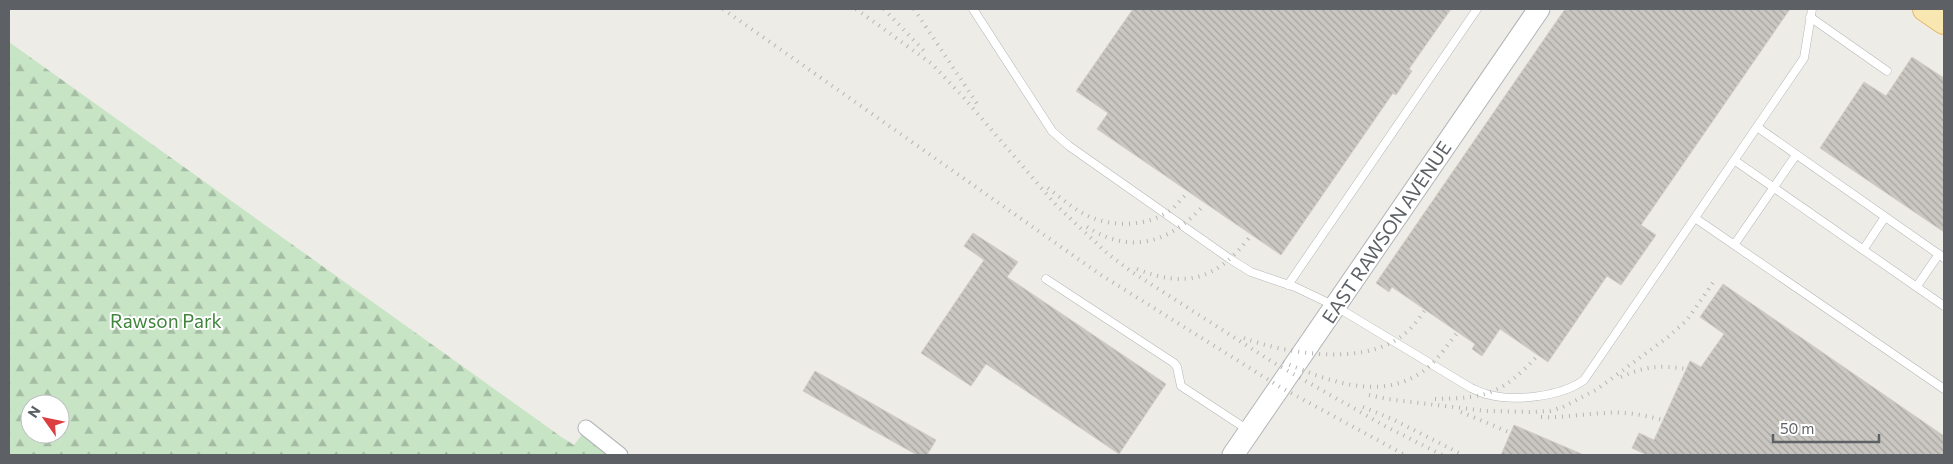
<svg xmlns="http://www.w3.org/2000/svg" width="1953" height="464" font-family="Commissioner,sans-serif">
	<defs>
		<pattern id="forest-firs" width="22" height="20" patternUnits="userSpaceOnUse" patternTransform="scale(1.25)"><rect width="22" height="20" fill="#c7e4c5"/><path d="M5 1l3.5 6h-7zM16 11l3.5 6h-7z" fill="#a5bca4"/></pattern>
		<pattern id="building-back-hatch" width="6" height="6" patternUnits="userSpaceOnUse" patternTransform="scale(1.25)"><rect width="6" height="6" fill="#cac7c2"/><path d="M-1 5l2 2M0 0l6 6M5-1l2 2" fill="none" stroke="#a7a5a1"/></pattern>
	</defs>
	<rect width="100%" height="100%" fill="#eeece6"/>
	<!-- forest -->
	<path fill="url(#forest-firs)" fill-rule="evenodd" d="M9 42 560 436 574 445 584 432 611 455H9ZM30 404H60V434H30Z"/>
	<!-- building -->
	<path fill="url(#building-back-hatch)" stroke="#d3cdc5" d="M1133 9H1451L1409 69 1412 71 1396 95 1393 93 1281 255 1097 129 1108 113 1076 91Z
		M1565 9H1790L1641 225 1656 235 1621 285 1607 276 1548 362 1500 329 1482 356 1472 349 1475 344 1392 287 1389 292 1376 283Z
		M1912 57 1944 78V232L1820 148 1864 82 1886 96Z
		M973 233 1018 262 1007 277 1166 384 1119 454 986 364 971 386 921 353 984 260 964 246Z
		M1723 284 1944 436V455H1647L1632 448 1639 433 1654 440 1690 361 1701 367 1724 334 1700 317Z
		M815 371 936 440 927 455H917L803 391Z
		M1514 425 1584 455H1501Z"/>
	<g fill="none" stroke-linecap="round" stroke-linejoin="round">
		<defs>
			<path id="lane" d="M973 9 1052 131 1069 146 1230 259 1251 272 1295 287 1335 306 1471 388C1476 390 1481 393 1486 394 1513 402 1561 397 1584 380L1804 58 1812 9
				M1810 17 1887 71
				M1757 127 1944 258
				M1734 160 1944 306
				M1695 218 1944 389
				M1734 245 1796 155
				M1863 250 1885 217
				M1046 279 1174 363 1177 367 1181 386 1248 430
				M1288 285 1477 9
				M1917 286 1939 254"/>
			<path id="street" d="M586 428 620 455"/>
			<path id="secondary" d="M1233 455 1539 9"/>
			<path id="primary" d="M1925 9 1944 22"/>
		</defs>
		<!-- lane casing -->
		<use href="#lane" stroke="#b3b6b9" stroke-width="9"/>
		<!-- street casing -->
		<use href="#street" stroke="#b3b6b9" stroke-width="17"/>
		<!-- secondary casing -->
		<use href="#secondary" stroke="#b2b5b9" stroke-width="23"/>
		<!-- primary casing -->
		<use href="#primary" stroke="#e6b868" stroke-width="26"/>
		<!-- lane -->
		<use href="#lane" stroke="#fff" stroke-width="8"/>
		<!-- street -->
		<use href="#street" stroke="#fff" stroke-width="15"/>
		<!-- secondary -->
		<use href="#secondary" stroke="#fff" stroke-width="21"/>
		<!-- primary -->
		<use href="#primary" stroke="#f8e7b1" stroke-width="24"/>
		<!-- rail -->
		<path stroke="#b4b5b5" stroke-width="4" stroke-dasharray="1 6" stroke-linecap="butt" d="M723 9 1101 275 1280 387 1405 455
			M856 9 932 64 965 99 1056 205 1108 254 1132 272 1274 363 1385 426 1442 455
			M884 9 924 51
			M914 9 978 105
			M1048 188C1060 197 1072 208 1086 215 1112 228 1149 227 1172 209 1177 205 1181 199 1186 195
			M1087 227C1131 255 1169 243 1203 206
			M1137 269C1186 289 1217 279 1249 238
			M1244 338C1286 354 1361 365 1399 338 1410 331 1418 320 1425 310
			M1283 362C1326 380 1379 402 1422 372 1436 363 1447 345 1458 332
			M1621 377C1646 366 1660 365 1686 369
			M1369 395 1387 399 1486 411 1533 412 1550 411 1563 407 1596 390 1668 337 1687 320 1715 280
			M1435 399C1488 398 1502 394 1538 355
			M1363 407 1392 419 1463 455
			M1461 412 1511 433
			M1541 417C1563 418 1583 414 1604 413 1624 411 1643 415 1663 420"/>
	</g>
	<g text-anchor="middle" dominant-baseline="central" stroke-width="4" stroke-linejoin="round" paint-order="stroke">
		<!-- street labels -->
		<g font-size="19" fill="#5d6165" stroke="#fff">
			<text transform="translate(1386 232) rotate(-56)">EAST RAWSON AVENUE</text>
		</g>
		<!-- park labels -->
		<g font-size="19" fill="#40843d" stroke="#fff">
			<text x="166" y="320">Rawson Park</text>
		</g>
	</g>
	<!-- border -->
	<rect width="1953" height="464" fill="none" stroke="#5d6165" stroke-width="20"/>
	<!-- north arrow -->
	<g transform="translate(45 419) rotate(303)"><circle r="24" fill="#ffffff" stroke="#bec0c1"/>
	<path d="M0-4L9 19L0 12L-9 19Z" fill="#db3f40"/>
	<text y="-8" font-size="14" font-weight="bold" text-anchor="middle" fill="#5d6165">N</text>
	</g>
	<!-- scale -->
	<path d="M1773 434v8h106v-8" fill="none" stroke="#5d6165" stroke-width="2.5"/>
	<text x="1780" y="434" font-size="15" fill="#5d6165" stroke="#ffffff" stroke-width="4" paint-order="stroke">50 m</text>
</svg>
